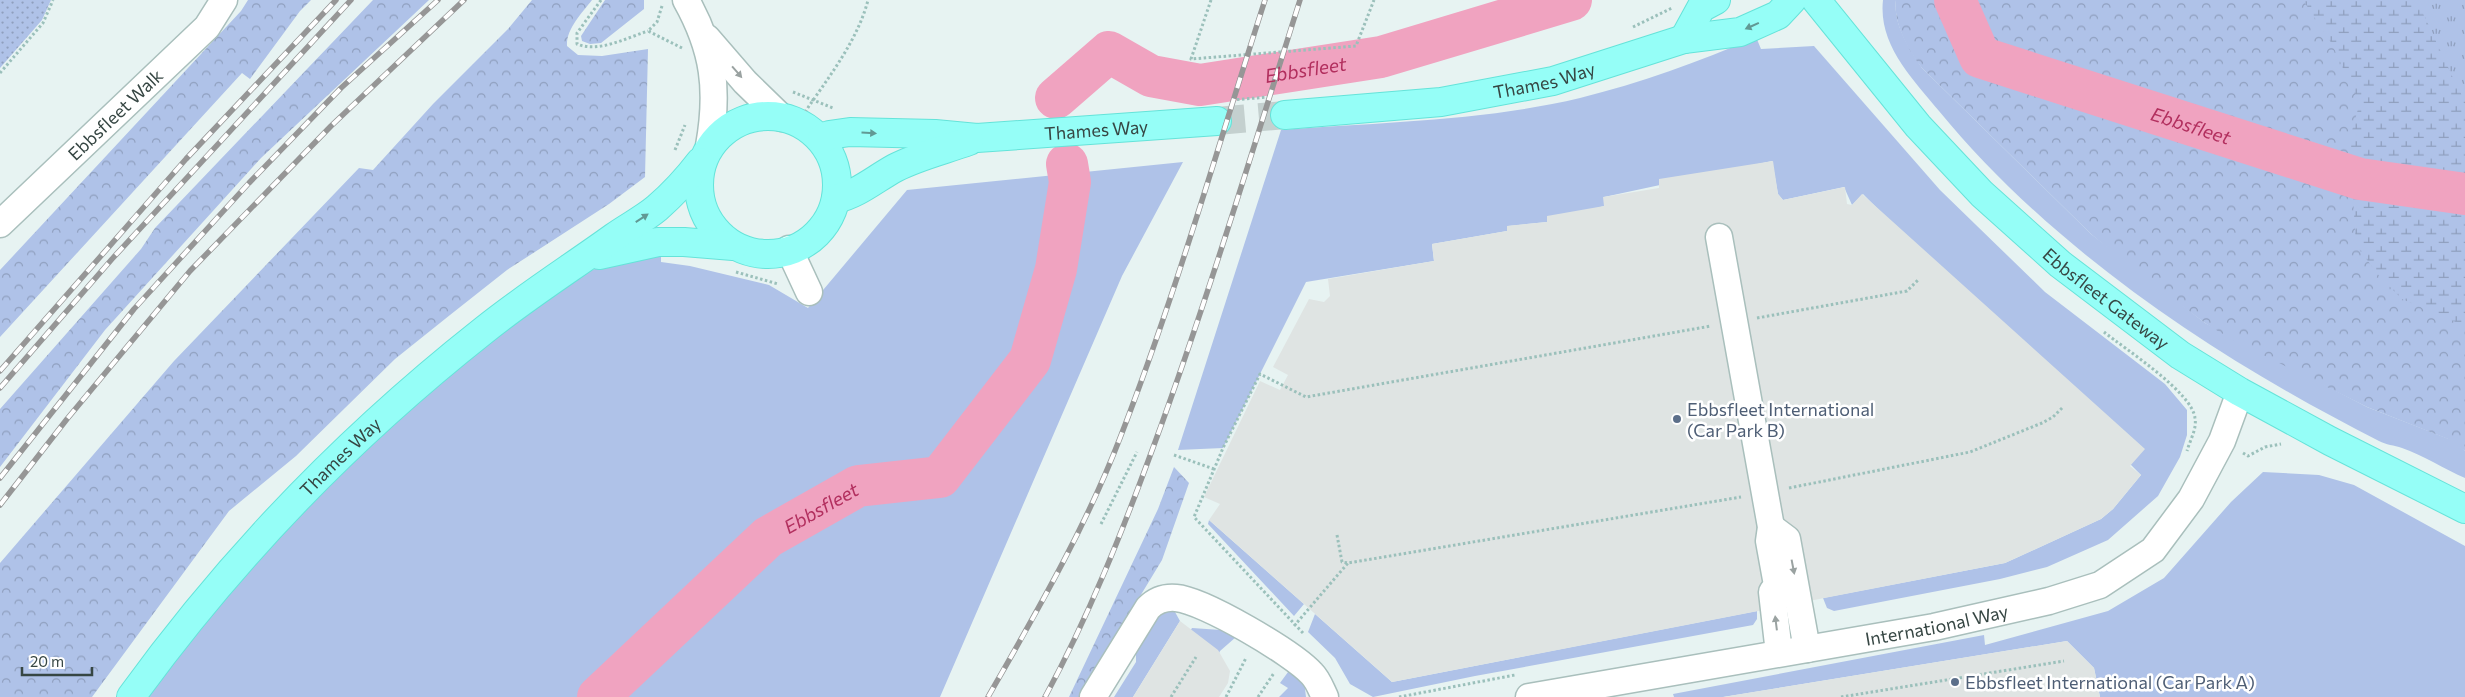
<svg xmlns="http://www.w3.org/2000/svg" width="2465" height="697" font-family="Commissioner,sans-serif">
	<defs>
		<pattern id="forest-crowns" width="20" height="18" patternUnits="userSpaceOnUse" patternTransform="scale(1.25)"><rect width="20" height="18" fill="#afc2e8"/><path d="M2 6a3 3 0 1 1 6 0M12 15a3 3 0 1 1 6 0" fill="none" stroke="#8f9fbe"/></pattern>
		<pattern id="wetland-marsh" width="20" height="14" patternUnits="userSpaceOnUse" patternTransform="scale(1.25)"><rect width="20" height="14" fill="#afc2e8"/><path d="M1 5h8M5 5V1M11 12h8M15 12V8" fill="none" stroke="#8f9fbe"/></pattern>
		<pattern id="park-tufts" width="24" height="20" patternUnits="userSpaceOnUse" patternTransform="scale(1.25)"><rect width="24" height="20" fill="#afc2e8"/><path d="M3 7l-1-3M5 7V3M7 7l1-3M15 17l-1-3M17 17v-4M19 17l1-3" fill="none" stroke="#8f9fbe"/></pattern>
		<pattern id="garden-dots" width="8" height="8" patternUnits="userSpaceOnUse" patternTransform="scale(1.25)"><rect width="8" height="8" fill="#afc2e8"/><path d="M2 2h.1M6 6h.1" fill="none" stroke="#8f9fbe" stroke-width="1.8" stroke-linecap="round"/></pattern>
	</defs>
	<rect width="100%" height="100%" fill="#e7f3f2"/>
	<!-- grass -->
	<path fill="#afc2e8" d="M1883 0H1896C1893 24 1909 48 1922 68L2091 234 2205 323 2367 407 2454 441 2465 451V478C2444 469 2423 455 2402 448 2394 445 2386 445 2379 441 2219 360 2054 251 1939 111 1913 79 1878 45 1883 0Z
		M1756 37 1761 49 1814 46 1940 190 2045 292 2165 384 2187 410V435L2180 457 2158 496 2108 540 2047 567 2000 579 1834 611 1827 608 1823 598 2005 563 2016 558 2101 519 2113 509 2141 475 1863 194 1852 205 1844 187 1783 200 1778 194 1772 161 1604 197V206L1547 222 1508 226 1507 231 1432 244 1434 261 1306 282 1223 448 1178 450 1281 130C1380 122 1483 121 1580 98 1640 83 1699 62 1756 37Z
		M1183 162 1122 276 940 697H147L213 612 256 563 319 494 413 405 524 314 590 271 613 262 661 253V262L690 266 769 285 808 308 907 190Z
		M2263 472 2319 475 2354 485 2465 546V697H2100L2094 668 2067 641 1723 697H1674L1673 694 1984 635 1985 645 2108 611 2164 578 2231 502Z
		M1209 520 1304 604 1294 616 1208 524Z
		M1162 610 1175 612 1180 621 1133 697H1114L1136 662V649Z
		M1757 611V619L1753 625 1475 676 1373 697 1350 684 1335 658 1308 632 1315 614 1392 682Z
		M1192 628 1221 630 1236 637 1220 651 1216 659 1185 640Z
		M1291 668 1304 681 1306 697H1279L1288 688 1280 683Z"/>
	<!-- forest -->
	<path fill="url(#forest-crowns)" d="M248 0H311L300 11 250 79 242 73 0 337V270L241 11Z
		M373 0H429L261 158 105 330 0 467V409L141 249 155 228Z
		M532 0H592C582 13 566 29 567 46L578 55 602 56 648 49 645 177 609 204 507 270 450 315 395 359 296 456 229 511 92 697H0V563L174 361 359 168 373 170 433 104 508 29Z
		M605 0H644V9L601 43 590 44 582 41 581 36Z
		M1896 0H2465V451L2448 439 2367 407 2229 338 2205 323 2135 271 2091 234 1922 68C1908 50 1893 23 1896 0Z
		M1174 467 1189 483 1162 560 1079 697H1069L1158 509Z"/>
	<!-- wetland -->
	<path fill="url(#wetland-marsh)" d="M2303 0H2465V326L2402 299 2380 277 2358 248 2355 232 2350 138 2358 109 2357 99 2332 44Z"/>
	<!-- park -->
	<path fill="url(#park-tufts)" d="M2417 0H2465V99L2458 89Z"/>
	<!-- garden -->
	<path fill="url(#garden-dots)" d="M0 0H51L42 20 0 68Z"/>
	<!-- parking -->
	<path fill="#dfe4e3" d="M1773 161 1778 194 1783 200 1845 187 1847 204 1852 205 1862 194 2145 449 2130 466 2141 475 2113 509 2101 519 2005 563 1392 682 1209 520 1220 504 1204 497 1260 381 1280 390 1288 375 1273 367 1309 299 1324 302 1330 296 1328 279 1434 261 1432 244 1507 231V226L1547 222V216L1604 206 1603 197 1659 188V179Z
		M1180 621 1218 650 1230 671 1228 683 1219 697H1133Z
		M2067 641 2094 668 2100 697H1723Z"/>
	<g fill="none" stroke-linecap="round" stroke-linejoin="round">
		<!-- river -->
		<g stroke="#f0a3c0" stroke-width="42">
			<path id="s1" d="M1955 0 1980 57 2360 179 2465 194"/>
			<path id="s2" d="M1056 98 1109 52 1151 76 1200 85 1381 57 1571 0"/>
			<path id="s3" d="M598 697 768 537 858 486 940 477 1030 360 1056 269 1070 182 1067 164"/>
		</g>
		<!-- major-tunnel -->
		<path stroke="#c4d0cf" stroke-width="28" stroke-dasharray="28 14" stroke-linecap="butt" d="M1217 121 1285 115"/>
		<defs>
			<g id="minor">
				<path d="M686 0C714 50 719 90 709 146"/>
				<path d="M707 38 745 82 782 118"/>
				<path id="s4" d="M0 224 207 27 224 0"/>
				<path d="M1719 237 1771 527 1769 541 1777 585 1772 592 1779 653"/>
				<path d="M789 249 809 292"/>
				<path d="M1771 527 1787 539 1807 649"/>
				<path d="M1093 697 1148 608C1156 600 1165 597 1176 598 1203 600 1293 653 1312 674 1318 680 1321 689 1325 697"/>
				<path id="s5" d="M1529 697 1934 627 2049 601 2100 585 2153 550 2191 499 2222 441 2240 392"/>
			</g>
			<g id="major">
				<path id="s6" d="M1816 0 1918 126 1982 194 2060 264 2180 355 2240 392 2330 441 2465 509"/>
				<path d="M1684 39 1701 8 1716 0"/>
				<path id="s7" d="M1285 115 1441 102 1553 81 1684 39 1740 32 1778 15 1792 0"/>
				<circle cx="768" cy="185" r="69"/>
				<path id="s8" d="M822 139 829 135 850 132 935 134 977 138 1217 121"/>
				<path d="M836 199C858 194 875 179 895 168 918 156 944 150 969 141"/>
				<path d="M599 255 658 242H684L733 246"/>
				<path id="s9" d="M131 697C230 560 350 436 483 331 525 297 571 268 614 237 628 227 644 219 657 208 673 194 687 179 700 162"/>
			</g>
		</defs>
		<!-- minor casing -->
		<use href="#minor" stroke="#a9bfbc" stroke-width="29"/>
		<!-- major casing -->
		<use href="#major" stroke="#65e3d9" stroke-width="30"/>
		<!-- path -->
		<path stroke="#9bc0bb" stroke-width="3" stroke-dasharray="2.5 2.5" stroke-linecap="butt" d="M601 0 577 33V44C599 53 626 38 648 31
			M1211 0 1191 59 1356 46 1374 0
			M662 6 657 22 648 31 682 48
			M1633 27 1672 8
			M0 73 43 23 53 0
			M793 92 833 108
			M1232 100 1268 97
			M805 112C828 78 858 40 868 0
			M675 150 685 125
			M736 272 778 284
			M1757 318 1907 291 1919 279
			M2104 332C2125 349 2192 392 2195 418 2197 429 2190 440 2187 451
			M2243 453 2248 456 2265 447 2281 444
			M1174 455 1214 469
			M1789 488 1970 452 2042 423 2053 417 2063 407
			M1101 524 1137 452
			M1337 535 1342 562 1348 563 1741 497
			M1294 626 1348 563
			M1303 633 1194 517 1223 448 1260 374 1306 397 1711 326
			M1171 697 1196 657
			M1226 697 1246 658
			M1258 697 1274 673
			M1399 697 1515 675
			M1841 697 2064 661"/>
		<!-- minor -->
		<use href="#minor" stroke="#fff" stroke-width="26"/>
		<!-- major -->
		<use href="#major" stroke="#95fef7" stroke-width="28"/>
		<defs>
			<path id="rail" d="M0 371 186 159 336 0
				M0 388 112 259 351 0
				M0 478 134 309 249 183 341 88 438 0
				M0 505 67 419 190 271 331 126 464 0
				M988 697C1036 613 1085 529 1120 438 1176 294 1218 146 1265 0
				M1045 697C1089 616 1123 530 1154 445 1208 298 1253 149 1300 0"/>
		</defs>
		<!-- rail casing -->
		<use href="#rail" stroke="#969696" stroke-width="5.5"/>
		<!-- rail -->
		<use href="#rail" stroke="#fff" stroke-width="4" stroke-dasharray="11" stroke-linecap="butt"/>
	</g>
	<!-- one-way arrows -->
	<defs><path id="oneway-solid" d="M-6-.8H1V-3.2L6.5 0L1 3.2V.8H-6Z" transform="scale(1.25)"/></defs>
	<g fill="#619994">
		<use href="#oneway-solid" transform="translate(1752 26) rotate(156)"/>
		<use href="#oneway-solid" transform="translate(869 133) rotate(3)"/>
		<use href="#oneway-solid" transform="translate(642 218) rotate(-33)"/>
	</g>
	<g fill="#9aa2a1">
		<use href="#oneway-solid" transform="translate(737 72) rotate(49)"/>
		<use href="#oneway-solid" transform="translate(1793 567) rotate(79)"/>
		<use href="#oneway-solid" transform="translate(1776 623) rotate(-97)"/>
	</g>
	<!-- markers -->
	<g fill="#5c6f8a" stroke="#fff" stroke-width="2">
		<circle cx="1677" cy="419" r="5"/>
		<circle cx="1955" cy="682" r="5"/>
	</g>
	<g text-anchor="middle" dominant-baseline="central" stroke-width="5" stroke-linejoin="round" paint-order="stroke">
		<!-- street labels -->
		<g font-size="18" fill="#364643" stroke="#fff">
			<text stroke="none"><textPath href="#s7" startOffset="262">Thames Way</textPath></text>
			<text stroke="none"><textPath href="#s4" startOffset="159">Ebbsfleet Walk</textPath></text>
			<text stroke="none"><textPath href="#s8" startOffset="276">Thames Way</textPath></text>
			<text stroke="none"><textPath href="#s6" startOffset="418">Ebbsfleet Gateway</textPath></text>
			<text stroke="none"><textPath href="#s9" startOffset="319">Thames Way</textPath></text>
			<text stroke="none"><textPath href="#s5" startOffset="414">International Way</textPath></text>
		</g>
		<!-- service labels -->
		<g font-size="18" fill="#4e5e75" stroke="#fff" text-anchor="start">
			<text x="1687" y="409">Ebbsfleet International<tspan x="1687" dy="21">(Car Park B)</tspan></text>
			<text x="1965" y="682">Ebbsfleet International (Car Park A)</text>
		</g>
		<!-- water labels -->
		<g font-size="19" font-style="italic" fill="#b22f5e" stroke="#fff">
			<text stroke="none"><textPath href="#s2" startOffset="275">Ebbsfleet</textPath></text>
			<text stroke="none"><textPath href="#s1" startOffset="284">Ebbsfleet</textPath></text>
			<text stroke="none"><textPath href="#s3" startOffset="294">Ebbsfleet</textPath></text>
		</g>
	</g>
	<!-- scale -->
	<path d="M22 667v8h70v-8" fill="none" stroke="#364643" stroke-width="2.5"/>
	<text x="30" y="667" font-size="15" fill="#364643" stroke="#ffffff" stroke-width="4" paint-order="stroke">20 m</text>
</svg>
